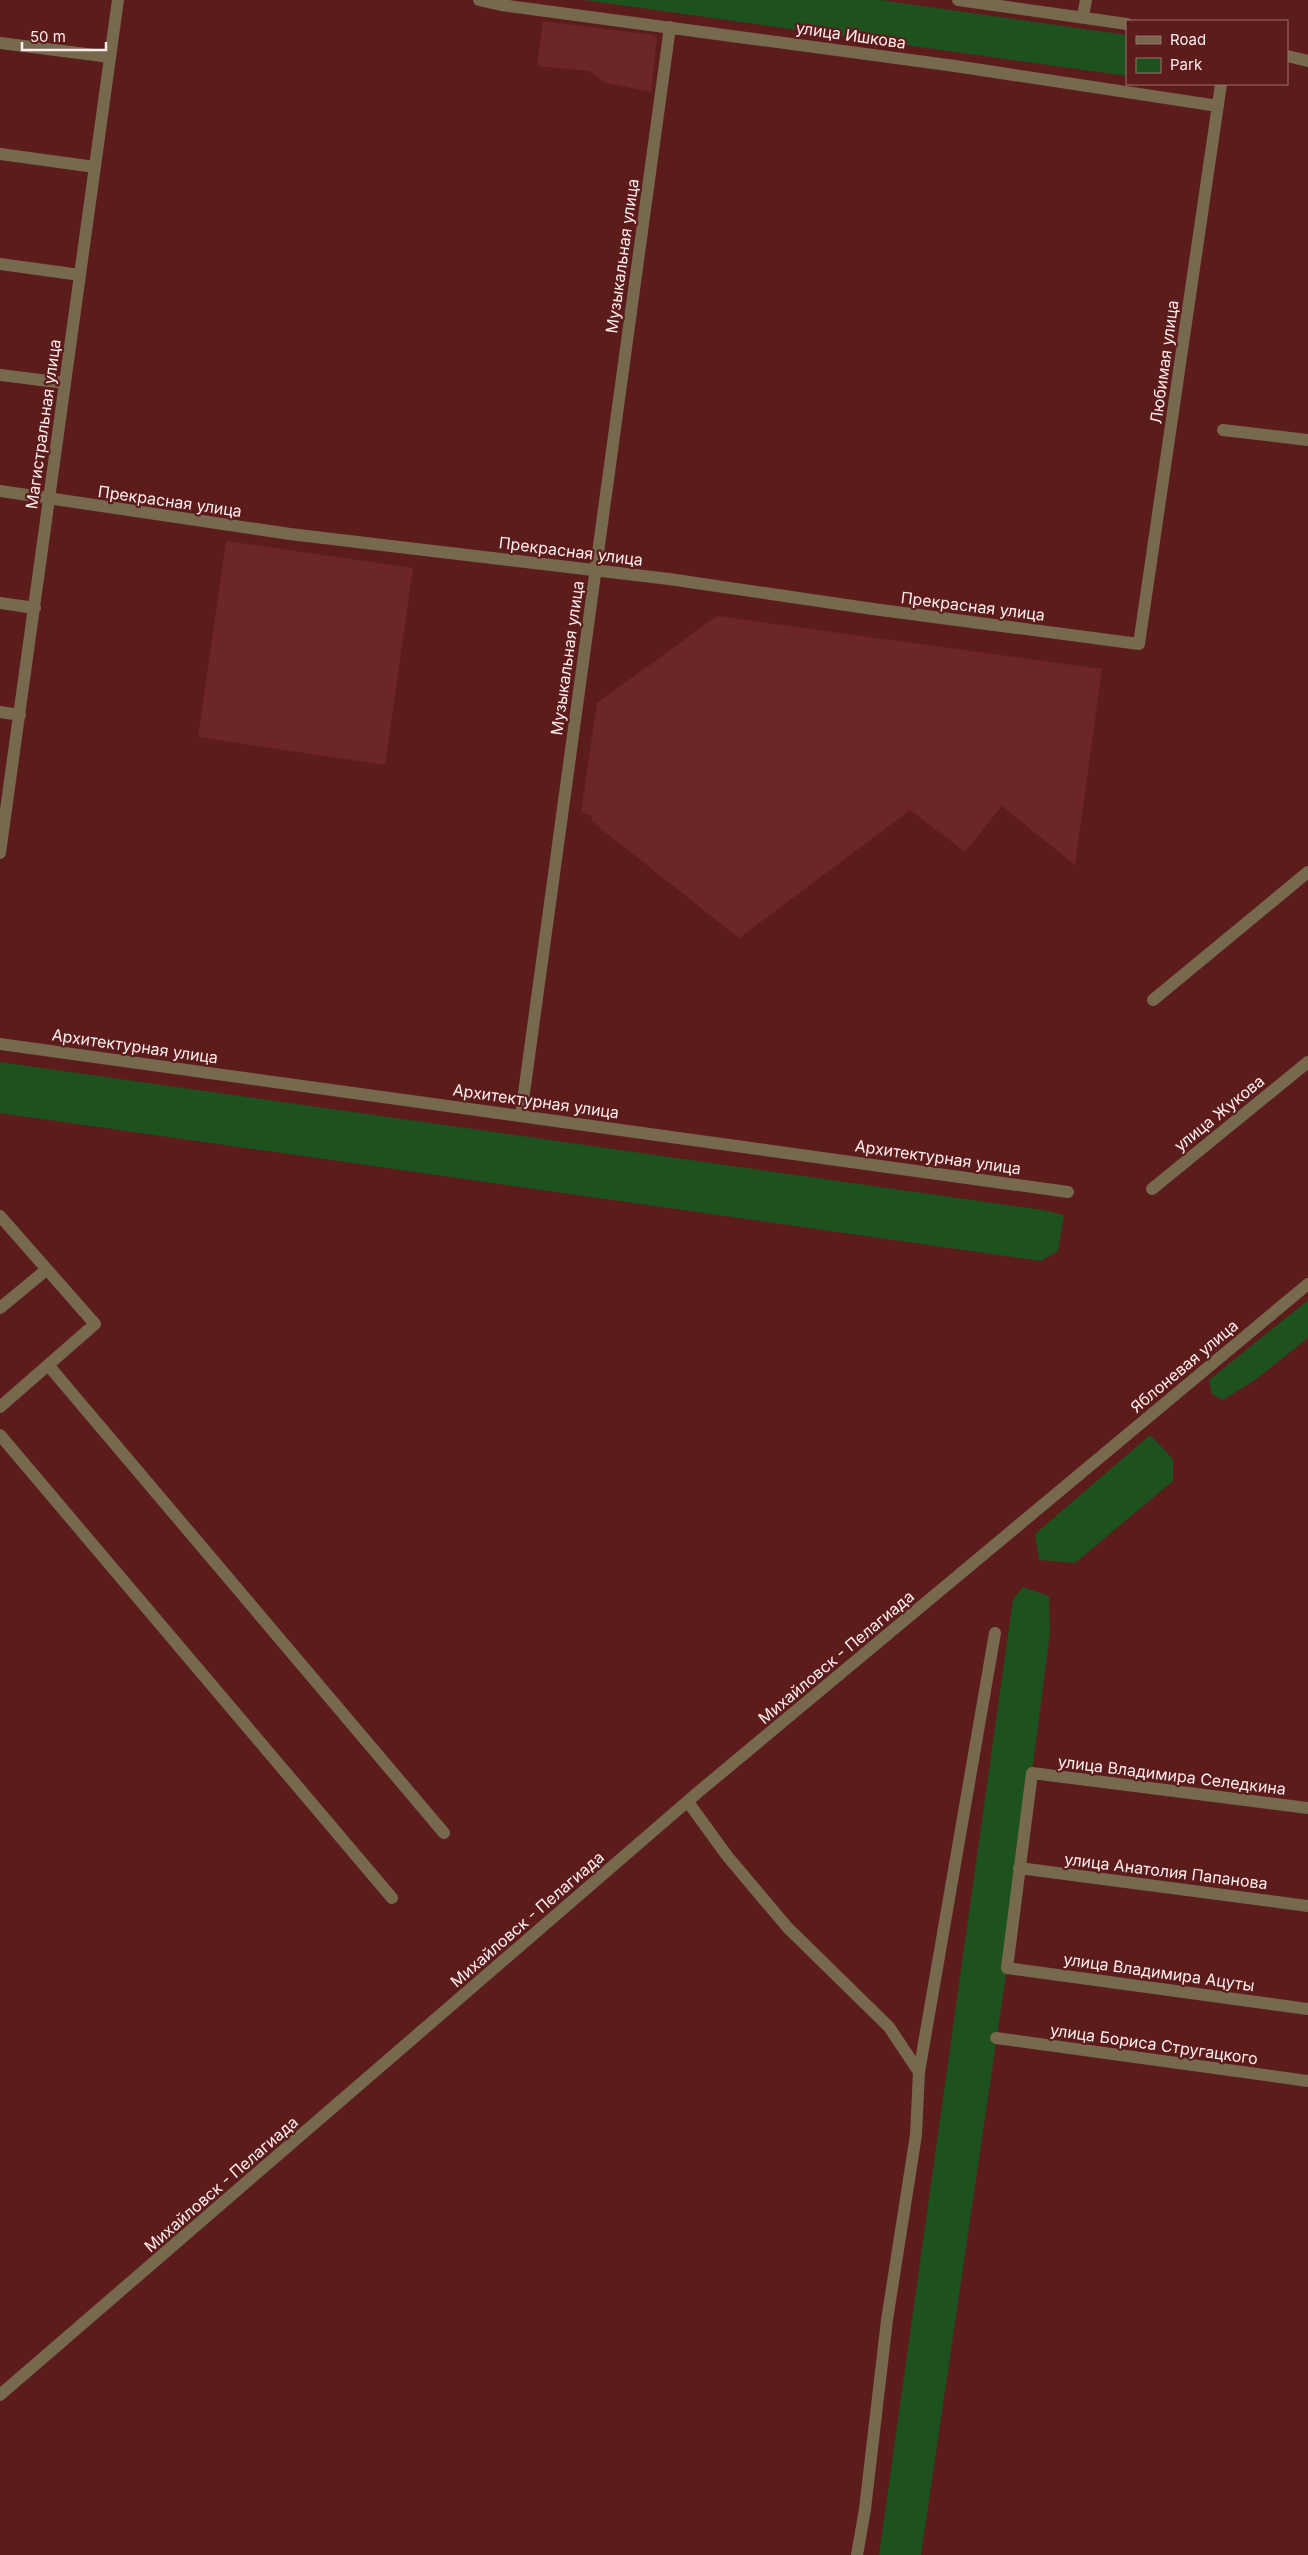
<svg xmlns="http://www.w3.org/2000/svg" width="1308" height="2555" font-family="Inter,sans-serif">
	<rect width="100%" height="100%" fill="#5c1c1c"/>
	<!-- built -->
	<path fill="#6c2627" d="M543 21 653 35 657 38 651 92 606 83 590 71 537 66Z
		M226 541 413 568 385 765 198 737Z
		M717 616 1102 669 1075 865 1002 806 965 852 910 810 739 938 591 821 592 816 581 812 597 703Z"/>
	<!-- green -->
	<path fill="#1d511d" d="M584 0H880L1127 35V76Z
		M0 1062 1043 1210 1064 1215 1058 1251 1041 1261 0 1113Z
		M1308 1300V1338L1255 1380 1223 1400 1212 1394 1209 1380Z
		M1150 1435 1173 1459V1481L1075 1563 1039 1560 1035 1534Z
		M1023 1587 1049 1596 1050 1633 1007 1968 921 2555H879L1013 1599Z"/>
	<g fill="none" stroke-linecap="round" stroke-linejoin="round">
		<!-- minor -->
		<path stroke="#76694e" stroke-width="12" d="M479 0 501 5 955 66 1218 106
			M958 0 1127 24
			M1083 16 1086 0
			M0 43 110 57
			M1287 56 1308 61
			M0 154 95 167
			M0 264 80 275
			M0 375 65 383
			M1223 430 1308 440
			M0 491 290 534 669 579 873 609 1139 644 1221 84
			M0 603 35 608
			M0 712 20 715
			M0 853 118 0
			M1153 1000 1308 872
			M0 1044 1068 1192
			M521 1115 670 27
			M1152 1189 1308 1062
			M0 1216 95 1324 0 1407
			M0 1308 46 1270
			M48 1365 444 1833
			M0 1435 392 1898
			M688 1802 728 1857 788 1928 889 2027 919 2072 916 2135 887 2320 865 2509 857 2555
			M1308 1808 1032 1773 1007 1968 1308 2009
			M1019 1868 1308 1906
			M996 2038 1308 2081
			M919 2072 995 1633
			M0 2395 696 1794 1308 1284"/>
	</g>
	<g text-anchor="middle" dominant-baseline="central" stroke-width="4.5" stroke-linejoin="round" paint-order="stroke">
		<!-- street labels -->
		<g font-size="16" fill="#feedec" stroke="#5c1c1c">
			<text transform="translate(851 35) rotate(8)">улица Ишкова</text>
			<text transform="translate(622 256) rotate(-82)">Музыкальная улица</text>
			<text transform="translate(1164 362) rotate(-82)">Любимая улица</text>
			<text transform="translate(43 424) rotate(-82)">Магистральная улица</text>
			<text transform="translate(170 501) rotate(8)">Прекрасная улица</text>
			<text transform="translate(571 551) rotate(7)">Прекрасная улица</text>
			<text transform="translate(973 606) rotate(7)">Прекрасная улица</text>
			<text transform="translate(567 658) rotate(-82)">Музыкальная улица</text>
			<text transform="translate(135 1046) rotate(8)">Архитектурная улица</text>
			<text transform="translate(536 1101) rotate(8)">Архитектурная улица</text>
			<text transform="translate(1219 1113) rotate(-39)">улица Жукова</text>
			<text transform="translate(938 1157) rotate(8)">Архитектурная улица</text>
			<text transform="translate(1184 1366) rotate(-40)">Яблоневая улица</text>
			<text transform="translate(836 1657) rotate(-40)">Михайловск - Пелагиада</text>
			<text transform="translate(1172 1775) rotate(7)">улица Владимира Селедкина</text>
			<text transform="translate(1166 1871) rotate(7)">улица Анатолия Папанова</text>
			<text transform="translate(527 1919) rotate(-41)">Михайловск - Пелагиада</text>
			<text transform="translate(1159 1972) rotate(8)">улица Владимира Ацуты</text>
			<text transform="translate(1154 2044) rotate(8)">улица Бориса Стругацкого</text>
			<text transform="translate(221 2184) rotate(-41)">Михайловск - Пелагиада</text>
		</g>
	</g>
	<!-- legend -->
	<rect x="1126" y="20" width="162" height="65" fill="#5c1c1c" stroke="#9d706f"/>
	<rect x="1136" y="36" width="25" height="8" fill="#76694e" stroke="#9d706f"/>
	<text x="1170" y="45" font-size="15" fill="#feedec">Road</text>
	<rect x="1136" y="58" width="25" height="15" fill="#1d511d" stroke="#9d706f"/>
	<text x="1170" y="70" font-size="15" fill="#feedec">Park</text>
	<!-- scale -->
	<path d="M22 42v8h84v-8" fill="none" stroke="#feedec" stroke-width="2.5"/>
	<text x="30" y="42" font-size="15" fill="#feedec" stroke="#5c1c1c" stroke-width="4" paint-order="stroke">50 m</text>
</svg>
